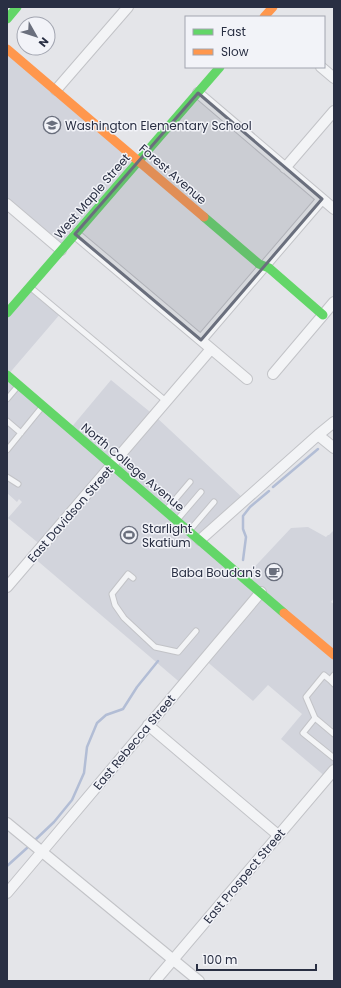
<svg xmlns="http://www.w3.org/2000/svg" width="341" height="988" font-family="Poppins,sans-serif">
	<rect width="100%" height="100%" fill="#e4e5e9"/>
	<!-- built -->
	<path fill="#d2d4dc" d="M7 49 139 160 61 250 7 204Z
		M30 287 61 313 7 376 70 429 111 380 155 416 245 500 200 540 245 577 291 528 308 527 326 537 328 535H329L334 530V598L331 602 334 604V770L327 778 281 739 302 714 268 685 253 701 204 659 183 685 33 557 42 546 8 518 22 502 19 499 17 502 7 493V311Z"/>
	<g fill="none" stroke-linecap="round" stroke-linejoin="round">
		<!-- stream -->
		<path stroke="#b2bdd5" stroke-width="2.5" d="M273 487 318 449
			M243 560 246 537 243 529V516L250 507 269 491
			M34 841 54 822 72 800 84 773 87 747 97 723 106 715 123 709 137 687 158 661
			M7 866 27 848"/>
		<defs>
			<path id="lane" d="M30 287 167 402
				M7 399 18 386
				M7 421 21 433
				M7 450 42 407
				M7 477 18 484
				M167 509 190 482
				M177 520 201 492
				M190 530 214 502
				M133 578 128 574 112 594 115 605 124 618 155 647 178 652 196 631
				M334 675 330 680 334 684
				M315 718 306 697 324 675 330 680
				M334 734 315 718 303 733 334 758"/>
			<path id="street" d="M321 67 334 78
				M56 90 128 7
				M198 93 334 209
				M285 168 334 111
				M7 204 61 250
				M75 234 247 379
				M201 340 322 199
				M273 374 334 302
				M318 435 334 448
				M200 540 318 435 334 422
				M7 587 211 349
				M148 725 278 835
				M7 823 199 981
				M7 893 261 592
				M155 981 334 770"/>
		</defs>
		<!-- lane casing -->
		<use href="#lane" stroke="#c2c3c7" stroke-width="7"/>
		<!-- street casing -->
		<use href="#street" stroke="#c2c3c7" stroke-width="12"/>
		<!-- lane -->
		<use href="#lane" stroke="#f3f4f6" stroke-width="5"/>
		<!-- street -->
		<use href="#street" stroke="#f3f4f6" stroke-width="10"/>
		<!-- fast -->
		<path stroke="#63d668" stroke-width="9" d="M7 19 17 7
			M204 217 259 264 269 268 323 315
			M7 313 220 67
			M7 375 284 613"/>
		<!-- slow -->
		<path stroke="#ff974d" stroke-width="9" d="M264 17 273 7
			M7 49 204 217
			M284 613 334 655"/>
	</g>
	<!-- marked area -->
	<path fill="#6a6f7d" fill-opacity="0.2" stroke="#6a6f7d" stroke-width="3" stroke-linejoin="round" d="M198 93 322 199 201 340 75 234Z"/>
	<!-- icons -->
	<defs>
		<symbol id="school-ring" viewBox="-11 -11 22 22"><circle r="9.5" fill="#f2f3f8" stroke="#6a6f7d" stroke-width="1.5"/><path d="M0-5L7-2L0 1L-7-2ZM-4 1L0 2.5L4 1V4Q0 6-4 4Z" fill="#6a6f7d"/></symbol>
		<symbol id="stadium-ring" viewBox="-11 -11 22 22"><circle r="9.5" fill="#f2f3f8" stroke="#6a6f7d" stroke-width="1.5"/><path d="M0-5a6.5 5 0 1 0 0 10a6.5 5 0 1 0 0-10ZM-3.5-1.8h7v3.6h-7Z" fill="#6a6f7d"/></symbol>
		<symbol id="cafe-ring" viewBox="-11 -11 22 22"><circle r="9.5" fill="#f2f3f8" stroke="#6a6f7d" stroke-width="1.5"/><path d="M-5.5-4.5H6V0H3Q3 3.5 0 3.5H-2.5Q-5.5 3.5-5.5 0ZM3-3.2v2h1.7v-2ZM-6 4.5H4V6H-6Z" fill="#6a6f7d"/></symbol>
	</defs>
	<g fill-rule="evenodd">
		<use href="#school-ring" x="42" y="115" width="20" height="20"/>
		<use href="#stadium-ring" x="119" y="525" width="20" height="20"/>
		<use href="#cafe-ring" x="264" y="562" width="20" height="20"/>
	</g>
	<g text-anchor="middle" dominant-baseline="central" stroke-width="3" stroke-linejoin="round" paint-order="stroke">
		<!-- poi labels -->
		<g font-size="12" fill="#292f43" stroke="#f2f3f8" text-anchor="start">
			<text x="65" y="125">Washington Elementary School</text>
			<text x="142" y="528">Starlight<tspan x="142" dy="14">Skatium</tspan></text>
			<text x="261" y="572" text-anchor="end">Baba Boudan's</text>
		</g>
		<!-- street labels -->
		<g font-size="12" fill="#292f43" stroke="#f2f3f8">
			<text transform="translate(173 174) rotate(41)">Forest Avenue</text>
			<text transform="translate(92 196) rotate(-49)">West Maple Street</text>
			<text transform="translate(133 467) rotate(40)">North College Avenue</text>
			<text transform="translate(70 514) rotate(-49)">East Davidson Street</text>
			<text transform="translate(134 742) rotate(-50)">East Rebecca Street</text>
			<text transform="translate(244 876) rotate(-50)">East Prospect Street</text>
		</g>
	</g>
	<!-- border -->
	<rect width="341" height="988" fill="none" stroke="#292f43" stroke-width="16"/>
	<!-- legend -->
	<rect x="185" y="16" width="140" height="52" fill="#f2f3f8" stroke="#a2a5b0"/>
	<rect x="193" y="29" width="20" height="6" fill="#63d668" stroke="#a2a5b0"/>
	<text x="221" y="36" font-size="12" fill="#292f43">Fast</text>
	<rect x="193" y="49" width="20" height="6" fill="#ff974d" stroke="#a2a5b0"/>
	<text x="221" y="56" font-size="12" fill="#292f43">Slow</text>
	<!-- north arrow -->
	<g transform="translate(36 36) rotate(129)"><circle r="19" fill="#f2f3f8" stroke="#a2a5b0"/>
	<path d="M0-3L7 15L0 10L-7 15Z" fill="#6a6f7d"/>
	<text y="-6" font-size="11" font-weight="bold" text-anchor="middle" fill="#292f43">N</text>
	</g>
	<!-- scale -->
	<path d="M197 964v6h119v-6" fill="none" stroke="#292f43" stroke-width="2"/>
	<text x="203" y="964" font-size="12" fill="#292f43" stroke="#f2f3f8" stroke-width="3" paint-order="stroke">100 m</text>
</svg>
